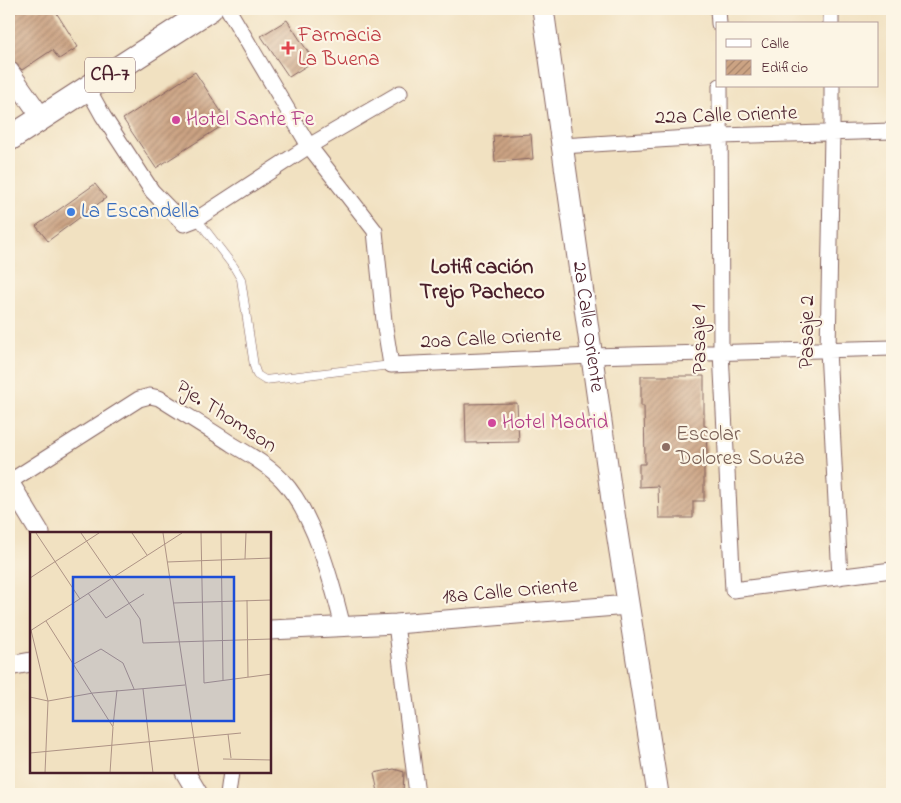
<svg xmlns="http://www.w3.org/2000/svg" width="901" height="803" font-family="'Indie Flower',sans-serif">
	<defs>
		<pattern id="building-hatch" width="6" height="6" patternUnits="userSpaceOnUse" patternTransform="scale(1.25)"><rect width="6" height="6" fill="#cba383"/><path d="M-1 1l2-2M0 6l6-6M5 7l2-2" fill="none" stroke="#a7846b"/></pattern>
	</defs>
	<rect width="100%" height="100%" fill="#fcf5e5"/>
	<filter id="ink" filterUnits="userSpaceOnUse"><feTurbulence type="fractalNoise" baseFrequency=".02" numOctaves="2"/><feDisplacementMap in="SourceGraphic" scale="10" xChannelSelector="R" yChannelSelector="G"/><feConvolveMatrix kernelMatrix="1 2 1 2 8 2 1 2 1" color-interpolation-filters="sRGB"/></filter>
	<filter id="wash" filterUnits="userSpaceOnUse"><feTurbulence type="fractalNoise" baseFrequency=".0096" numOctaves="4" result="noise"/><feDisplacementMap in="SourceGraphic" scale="20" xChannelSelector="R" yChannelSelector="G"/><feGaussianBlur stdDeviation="1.12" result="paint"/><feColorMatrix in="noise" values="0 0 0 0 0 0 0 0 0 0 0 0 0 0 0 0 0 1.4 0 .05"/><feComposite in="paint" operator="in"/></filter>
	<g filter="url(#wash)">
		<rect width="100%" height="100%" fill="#f1e1c1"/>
		<g id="blocks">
			<!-- building -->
			<path fill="url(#building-hatch)" d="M9 9H54L78 47 59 59 52 50 22 70 9 56Z
				M287 20 314 61 289 77 261 36Z
				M195 72 228 122 156 168 123 119Z
				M531 134 533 159 495 162 493 136Z
				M95 184 106 198 48 241 36 226Z
				M641 376H704V426H706L707 456H704V501H693V518H659L658 486 639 487V464H645L644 406H641Z
				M517 403 519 442 466 443 465 404Z
				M394 769 404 772 403 793 378 792 374 773Z"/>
		</g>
	</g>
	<g filter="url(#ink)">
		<use href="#blocks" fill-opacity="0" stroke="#846360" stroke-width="1"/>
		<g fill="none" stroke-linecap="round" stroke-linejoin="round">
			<defs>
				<path id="service" d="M197 219 234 267 241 279 254 366 257 375 265 380 391 365"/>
				<path id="minor" d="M228 9 309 146 375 231 384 321 391 365 592 356 892 348
					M718 9 719 24
					M831 9V24
					M720 86 721 352 733 590 892 570
					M832 86V133L828 350 840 577
					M88 89 103 116 152 191 184 224 197 219 309 146 400 93
					M562 146 721 136 892 131
					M9 482 139 399 150 396 159 398C184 414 209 429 233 445 250 455 269 466 282 480 314 514 332 582 343 627
					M396 624 417 794
					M228 794 231 772"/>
				<path id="tertiary" d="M9 71 42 118
					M9 482 40 533
					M270 630 396 624 628 605
					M9 666 31 662
					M185 772 198 794"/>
				<g id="secondary">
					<path id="s1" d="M543 9 613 507 658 794"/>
				</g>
				<path id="primary" d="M9 139 210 9"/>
			</defs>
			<!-- service casing -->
			<use href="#service" stroke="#846360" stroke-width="9"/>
			<!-- minor casing -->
			<use href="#minor" stroke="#846360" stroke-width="17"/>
			<!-- tertiary casing -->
			<use href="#tertiary" stroke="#846360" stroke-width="21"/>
			<!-- secondary casing -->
			<use href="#secondary" stroke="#846360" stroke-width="23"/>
			<!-- primary casing -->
			<use href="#primary" stroke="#846360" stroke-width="26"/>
			<!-- service -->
			<use href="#service" stroke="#fff" stroke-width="8"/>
			<!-- minor -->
			<use href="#minor" stroke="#fff" stroke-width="15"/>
			<!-- tertiary -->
			<use href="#tertiary" stroke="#fff" stroke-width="19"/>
			<!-- secondary -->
			<use href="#secondary" stroke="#fff" stroke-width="21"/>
			<!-- primary -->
			<use href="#primary" stroke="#fff" stroke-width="24"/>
		</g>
	</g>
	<!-- markers -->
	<path fill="#e0444e" stroke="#fcf5e5" stroke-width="2" d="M285.5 40.5h5v5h5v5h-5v5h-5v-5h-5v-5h5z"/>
	<g fill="#d1479c" stroke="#fcf5e5" stroke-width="2">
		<circle cx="176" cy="120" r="5"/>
		<circle cx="492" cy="423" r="5"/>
	</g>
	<circle fill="#3f7fe0" stroke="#fcf5e5" stroke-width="2" cx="71" cy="212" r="5"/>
	<circle fill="#8d6e63" stroke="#fcf5e5" stroke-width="2" cx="666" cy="447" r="5"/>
	<g text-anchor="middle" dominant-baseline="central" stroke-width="4.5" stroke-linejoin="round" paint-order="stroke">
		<!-- shield labels -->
		<rect fill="#fcf5e5" stroke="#7f5f63" stroke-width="1" x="85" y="57.5" width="50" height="35" rx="4"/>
		<g font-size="20" font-weight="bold" fill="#4a1f2b">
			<text x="110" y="75">CA-7</text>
		</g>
		<!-- health labels -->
		<g font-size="21" fill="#be3a42" stroke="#fcf5e5" text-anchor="start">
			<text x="298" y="36">Farmacia<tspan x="298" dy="24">La Buena</tspan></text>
		</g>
		<!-- street labels -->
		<g font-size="21" fill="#4a1f2b" stroke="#fcf5e5">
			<text transform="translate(726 116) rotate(-2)">22a Calle Oriente</text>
			<text stroke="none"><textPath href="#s1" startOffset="321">2a Calle Oriente</textPath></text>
			<text transform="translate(808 332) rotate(-90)">Pasaje 2</text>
			<text transform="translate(491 339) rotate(-3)">20a Calle Oriente</text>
			<text transform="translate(700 339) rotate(-91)">Pasaje 1</text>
			<text transform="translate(226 417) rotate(33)">Pje. Thomson</text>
			<text transform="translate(510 592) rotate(-5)">18a Calle Oriente</text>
		</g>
		<!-- hotel labels -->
		<g font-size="21" fill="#b23c85" stroke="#fcf5e5" text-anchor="start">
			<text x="186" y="120">Hotel Sante Fe</text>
			<text x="502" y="423">Hotel Madrid</text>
		</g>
		<!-- shop labels -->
		<g font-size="21" fill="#366cbe" stroke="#fcf5e5" text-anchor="start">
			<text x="81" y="212">La Escandella</text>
		</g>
		<!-- education labels -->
		<g font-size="21" fill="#785e54" stroke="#fcf5e5" text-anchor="start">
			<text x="676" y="435">Escolar<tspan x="676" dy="24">Dolores Souza</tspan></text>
		</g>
		<!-- neighbourhood labels -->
		<g font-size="22" font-weight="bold" fill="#4a1f2b" stroke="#fcf5e5">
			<text x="482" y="268">Lotificación<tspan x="482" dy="25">Trejo Pacheco</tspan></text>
		</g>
	</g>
	<!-- overview -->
	<g transform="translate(30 532)">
		<rect width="241" height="241" fill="#f1e1c1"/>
		<path fill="none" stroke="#ae9385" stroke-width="1" d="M6 1 50 67M51 1 110 87 113 111 242 107M102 1 117 23M133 1 169 241M171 1 174 151 242 142M191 1 193 148M215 27 216 1M137 30 242 26M0 46 69 1M58 61 76 86 114 62M217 68 218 145M143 71 242 68M16 89 83 195 80 241M1 98 18 169 15 241M0 99 152 1M44 132 71 117 93 131 104 157M113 157 123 241M0 165 18 169 63 161 155 153M83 194 87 158M198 202 201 226M0 221 211 201M193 227 242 228"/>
		<path fill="#1d4ed8" fill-opacity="0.15" stroke="#1d4ed8" stroke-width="2.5" d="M43 45H204V189H43Z"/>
		<rect width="241" height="241" fill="none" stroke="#4a1f2b" stroke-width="2.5"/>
	</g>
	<!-- margin -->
	<rect width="901" height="803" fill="none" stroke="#fcf5e5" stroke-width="30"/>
	<!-- legend -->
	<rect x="716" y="22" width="162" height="65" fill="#fcf5e5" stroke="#b59f9b"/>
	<rect x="726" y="39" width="25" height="8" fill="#ffffff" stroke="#b59f9b"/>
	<text x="761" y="48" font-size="15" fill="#4a1f2b">Calle</text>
	<rect x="726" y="60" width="25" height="15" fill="url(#building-hatch)" stroke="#b59f9b"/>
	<text x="761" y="72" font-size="15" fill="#4a1f2b">Edificio</text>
</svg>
